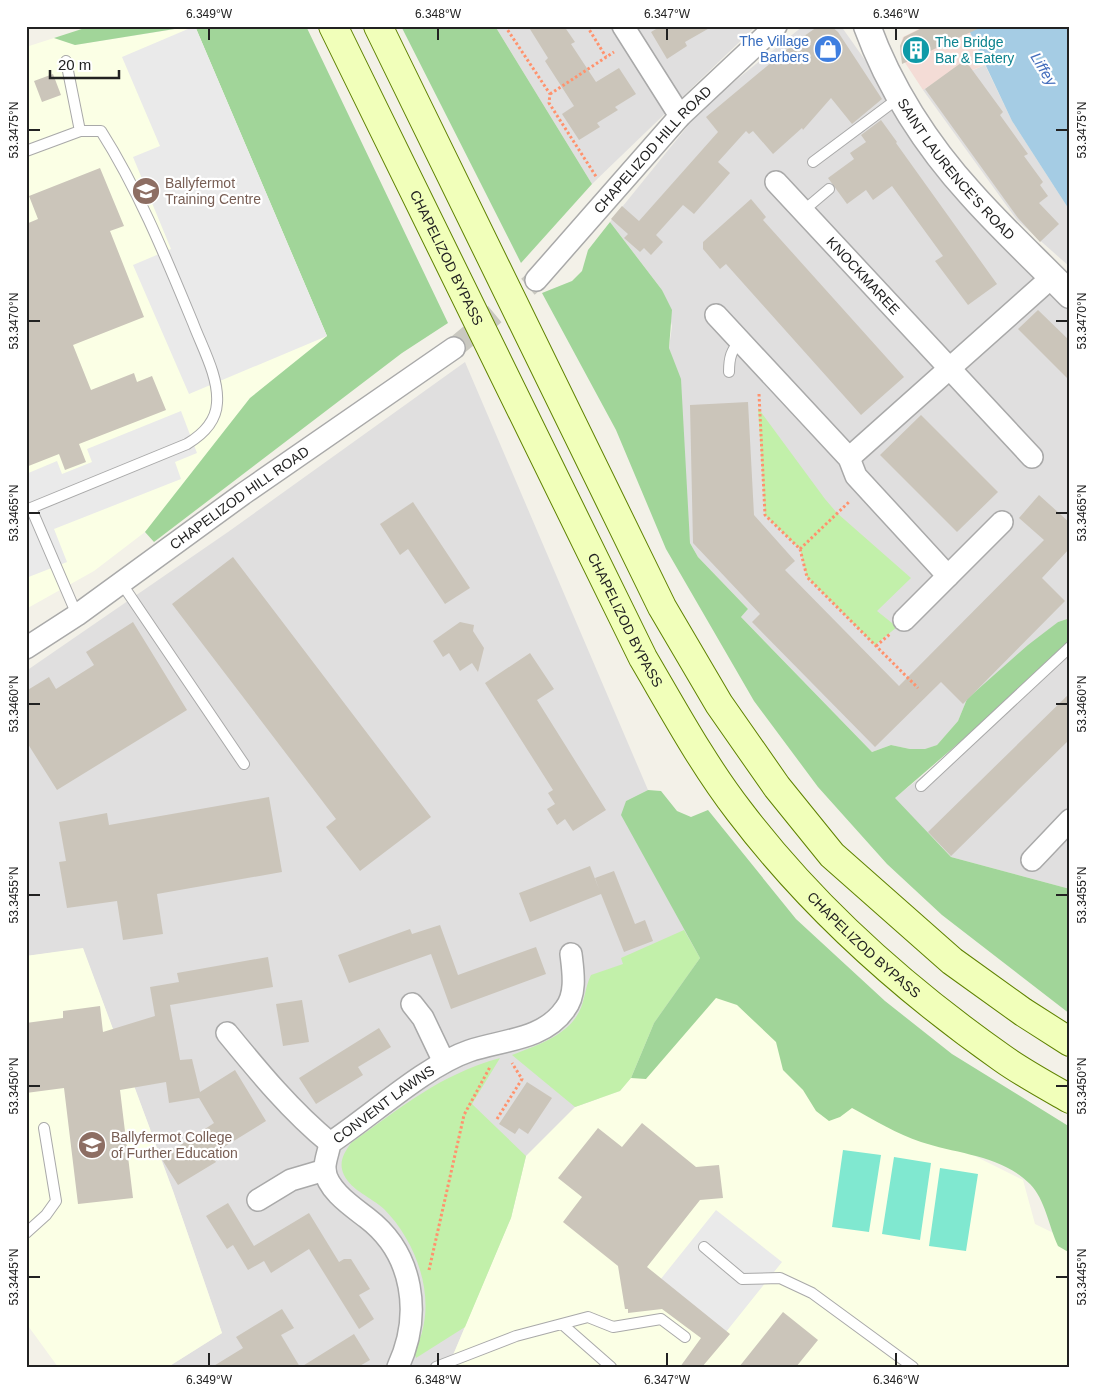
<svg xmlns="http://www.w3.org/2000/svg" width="1096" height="1393" font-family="Arial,sans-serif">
	<rect width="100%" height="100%" fill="#f3f1e8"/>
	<!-- residential -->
	<path fill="#e0dfdf" d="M495 26H756L592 184Z
		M803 26H841L971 210 1070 311V618L1058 622 967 699 958 721 937 745 926 749H910L891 745 872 752 741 617 748 609 698 557 690 543 673 361 669 348 672 326 662 290 610 222 703 107Z
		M967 63 971 71 985 65 1012 121 1070 211V267L1017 220 923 90 958 67Z
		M465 362 648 790 626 801 622 815 700 958 678 991 511 1218 448 1367H168L222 1333 173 1191 83 949 26 956V671L228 532Z
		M1070 644V889L951 857 894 798 973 737Z"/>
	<!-- commercial -->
	<path fill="#f4dcd6" d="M925 26H967L985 65 970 71 958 67 923 90 900 55V46L903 37Z"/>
	<!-- education -->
	<path fill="#fbffe5" d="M195 26 327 336 250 398 145 532 94 571 26 609V47L54 38 75 45Z
		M83 948 173 1191 222 1333 168 1367H58L26 1323V956Z
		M700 958 822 1080 1023 1180 1035 1224 1070 1241V1367H448L511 1218 526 1156 575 1107 620 1091 631 1078 678 991Z"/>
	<!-- grass -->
	<path fill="#c2f0aa" d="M758 408 825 499 837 513 911 578 877 611 897 627 875 645 807 577 800 549 765 515Z
		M684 930 700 958 654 1023 631 1078 620 1091 575 1107 512 1055C535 1046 567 1036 579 1012 585 1001 585 987 591 975L623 964 621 958Z
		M500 1058 472 1104 526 1156 511 1218 465 1327 416 1358 413 1349C416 1343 421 1338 422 1332 434 1290 414 1239 384 1209 371 1197 352 1191 344 1175 338 1162 344 1153 351 1143 402 1107 439 1075 500 1058Z"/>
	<!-- forest -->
	<path fill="#a1d599" d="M91 26H193L75 45 54 38Z
		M195 26H306L448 323 402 353 154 542 145 532 250 398 327 336Z
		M401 26H495L592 184 521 263Z
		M610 222 662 290 672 310 669 348 681 379 690 543 698 557 748 609 741 617 872 752 891 745 910 749H925L937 745 958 721 967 699 1028 645 1058 622 1070 618V643L975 729 895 798 951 857 1070 889V1014L942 915 887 864 818 787 754 701 666 549 616 430 542 293 572 281 582 271 588 250Z
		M648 790 661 791 677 811 691 817 708 810 796 919 885 1001 952 1054 1070 1127V1253L1058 1246C1049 1227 1045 1199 1030 1184 1001 1155 957 1154 921 1142 897 1134 874 1120 852 1108L840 1117 829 1121 816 1111 803 1090 783 1070 776 1042 737 1005 716 998 646 1079 631 1078 654 1023 700 958 621 815 626 801Z"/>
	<!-- pitch -->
	<path fill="#80e8d0" d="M843 1150 881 1155 869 1232 832 1227Z
		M894 1157 931 1163 920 1240 882 1234Z
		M940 1168 978 1174 966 1251 929 1246Z"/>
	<!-- parking -->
	<path fill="#eaeaea" d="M195 26 327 336 189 394 133 265 171 249 133 157 160 146 122 57Z
		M181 411 197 453 175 462 181 479 54 529 67 562 26 578V474L57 461 62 474 92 462 87 449Z
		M716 1210 782 1262 726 1332 660 1280Z"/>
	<!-- water -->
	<path fill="#a5cce4" d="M967 26H1070V211L1012 121Z"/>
	<!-- building -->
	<path fill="#cbc5ba" d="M528 26H564L575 42 571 44 596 82 619 68 636 94 615 107 618 110 597 123 600 127 579 140 562 114 574 106 545 61 548 58Z
		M661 26H713L685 42 687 46 667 59 651 32Z
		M831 26 838 32 882 99 852 124 831 98 803 130 802 128 773 154 753 131 749 134 746 131 718 162 730 173 694 214 683 205 656 235 663 242 651 255 644 248 640 252 624 238 628 234 611 219 622 206 639 221 718 132 706 117 797 41 817 27Z
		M926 26H984L902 64 900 46 904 37Z
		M965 60 1003 112 1000 115 1028 154 1024 156 1043 182 1040 185 1048 196 1039 203 1059 224 1040 242 1018 218 925 89Z
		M53 74 61 95 42 102 34 81Z
		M881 120 897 142 896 143 997 284 968 305 935 261 943 256 892 186 873 200 866 190 847 204 828 178 854 159 850 153 866 142 861 135Z
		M100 168 124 226 110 231 144 317 73 345 91 390 134 373 137 382 152 376 166 410 79 444 86 462 65 470 59 454 26 467V224L38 219 29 196Z
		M751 199 766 217 763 220 904 377 861 415 726 264 720 269 703 249V242Z
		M1038 310 1070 341V381L1018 329Z
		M748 402 754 515 795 561 785 570 899 686 1044 540 1019 518 1039 495 1070 523V548L1042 578 1065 601 963 704 941 682 875 747 752 622 760 614 693 543 690 405Z
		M921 415 998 492 957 532 880 455Z
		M413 502 470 588 445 604 408 549 400 555 380 524Z
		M233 557 431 817 360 871 326 827 336 819 172 604Z
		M133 622 187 710 57 790 26 741V691L49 677 56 689 94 665 86 652Z
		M460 622 474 625 473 631 484 648 478 672 472 663 460 671 449 653 443 657 433 641Z
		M530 653 554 689 537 700 606 810 573 831 565 819 557 825 547 809 555 804 548 793 553 790 485 683Z
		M1070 693V739L951 856 928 832Z
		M269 797 282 872 157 894 163 934 123 940 117 901 67 908 59 862 66 861 59 822 107 813 109 825Z
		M590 866 599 889 595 878 614 871 635 924 645 920 653 941 624 952 601 894 530 922 519 893Z
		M440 925 458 975 536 947 546 974 451 1009 431 954 349 983 338 955 410 929 412 934Z
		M268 957 273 987 170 1005 180 1060 192 1059 200 1092 235 1070 266 1121 211 1155 216 1162 178 1185 161 1158 214 1123 199 1098 169 1103 166 1082 120 1090 133 1198 78 1204 64 1088 26 1093V1023L63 1018V1011L100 1006 103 1032 155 1016 150 987 179 982 177 973Z
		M302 1000 309 1042 283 1046 276 1004Z
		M379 1028 391 1047 358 1067 363 1075 316 1104 299 1078Z
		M527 1082 552 1098 528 1134 519 1128 515 1134 499 1124Z
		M642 1123 696 1167 719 1165 723 1198 700 1200 647 1267 730 1334 702 1367H680L701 1338 662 1309 628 1313V1309H625L618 1266 563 1222 582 1197 558 1178 598 1128 622 1147Z
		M228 1203 254 1246 309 1213 339 1262 344 1259H351L370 1289 359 1295 374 1319 359 1329 309 1249 271 1273 264 1261 248 1270 233 1245 227 1249 206 1216Z
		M282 1309 294 1328 281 1335 300 1367H212L243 1348 236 1337Z
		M783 1312 818 1340 796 1367H739Z
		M354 1334 370 1360 358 1367H301Z"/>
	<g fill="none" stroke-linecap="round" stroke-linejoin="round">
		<!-- minor-tunnel -->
		<path stroke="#c9c8c0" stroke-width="21" stroke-dasharray="21 11" stroke-linecap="butt" d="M454 348 536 280"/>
		<defs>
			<path id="service" d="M66 61 80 131
				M26 151 80 131H101C139 191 166 258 193 323 202 347 219 377 217 403 216 422 202 435 187 444L31 508 77 615
				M813 162 900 97
				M803 211 829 189
				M729 372C729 358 731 350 741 340
				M122 584 244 764
				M921 786 1070 647
				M26 1233 46 1215 56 1201 44 1128
				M704 1247 742 1279 780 1278 812 1293 913 1367
				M562 1324 611 1367
				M436 1367 516 1336 588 1317 613 1327 661 1319 685 1337"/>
			<g id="minor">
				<path d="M623 26 680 116"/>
				<path id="s1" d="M776 182 1032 457"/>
				<path id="s2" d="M536 280 680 116 776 26"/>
				<path d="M716 315 849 458 856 476 948 576"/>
				<path d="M849 458 1052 277"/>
				<path d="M904 620 1002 522"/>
				<path id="s3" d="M26 648 77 615 243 494 454 348"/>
				<path d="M1032 860 1070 820"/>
				<path d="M412 1004 423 1018 444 1062"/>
				<path d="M227 1033C259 1072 291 1111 330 1143"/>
				<path d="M258 1200 291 1180 325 1170"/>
				<path id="s4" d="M398 1367C422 1315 414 1254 367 1218 353 1207 327 1190 325 1170 324 1162 329 1151 330 1143 371 1116 425 1066 469 1051 501 1040 544 1040 565 1009 577 994 573 971 571 954"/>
			</g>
			<g id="tertiary">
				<path id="s5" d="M867 26C889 87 927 146 971 194 1002 229 1037 261 1070 295"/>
			</g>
			<g id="secondary">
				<path id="s6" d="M333 26 643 658C673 709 702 763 739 811 812 907 904 989 1002 1058 1023 1073 1047 1086 1070 1099"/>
				<path d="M378 26 662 607 719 704 777 787 832 855 952 961 1023 1012 1070 1042"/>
			</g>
		</defs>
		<!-- service casing -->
		<use href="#service" stroke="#a9a9a9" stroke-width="12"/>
		<!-- minor casing -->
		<use href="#minor" stroke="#a9a9a9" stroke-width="24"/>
		<!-- tertiary casing -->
		<use href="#tertiary" stroke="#a9a9a9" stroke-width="29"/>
		<!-- secondary casing -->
		<use href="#secondary" stroke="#5f8200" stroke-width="30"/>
		<!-- path -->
		<path stroke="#ff926d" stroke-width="3" stroke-dasharray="2.5 2.5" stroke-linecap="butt" d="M505 26 550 94 549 103 597 178
			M587 26 606 57
			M550 94 614 52
			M759 394 765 515 800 549 807 577 918 688
			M800 549 850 501
			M876 646 890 634
			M497 1119 522 1079 512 1063
			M429 1270 464 1115 490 1067"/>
		<!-- service -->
		<use href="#service" stroke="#fff" stroke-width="10"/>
		<!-- minor -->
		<use href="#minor" stroke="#fff" stroke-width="21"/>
		<!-- tertiary -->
		<use href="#tertiary" stroke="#fff" stroke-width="26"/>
		<!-- secondary -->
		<use href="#secondary" stroke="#f1ffba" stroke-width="28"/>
	</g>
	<!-- ticks -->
	<path fill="none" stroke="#222" stroke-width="2" d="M209 28V40M438 28V40M667 28V40M896 28V40M28 130H40M1056 130H1068M28 321H40M1056 321H1068M28 513H40M1056 513H1068M28 704H40M1056 704H1068M28 895H40M1056 895H1068M28 1086H40M1056 1086H1068M28 1277H40M1056 1277H1068M209 1353V1366M438 1353V1366M667 1353V1366M896 1353V1366"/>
	<!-- icons -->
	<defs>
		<symbol id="shop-disc" viewBox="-11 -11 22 22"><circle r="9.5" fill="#3f7fe0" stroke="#fff"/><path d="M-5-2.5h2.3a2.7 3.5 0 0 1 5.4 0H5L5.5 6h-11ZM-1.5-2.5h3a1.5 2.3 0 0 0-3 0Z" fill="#fff"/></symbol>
		<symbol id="building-disc" viewBox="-11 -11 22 22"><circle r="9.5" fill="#0f9aa8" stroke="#fff"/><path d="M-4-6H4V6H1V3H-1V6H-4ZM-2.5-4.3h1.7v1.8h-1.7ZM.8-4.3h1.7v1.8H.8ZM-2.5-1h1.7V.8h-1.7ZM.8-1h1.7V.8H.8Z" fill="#fff"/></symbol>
		<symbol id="university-disc" viewBox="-11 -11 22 22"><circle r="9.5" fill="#8d6e63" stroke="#fff"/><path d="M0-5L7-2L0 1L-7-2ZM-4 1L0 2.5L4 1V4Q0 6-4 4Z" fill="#fff"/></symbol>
	</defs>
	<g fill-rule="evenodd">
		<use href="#shop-disc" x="812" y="33" width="32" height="32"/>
		<use href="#building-disc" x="900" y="34" width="32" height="32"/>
		<use href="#university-disc" x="130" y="175" width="32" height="32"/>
		<use href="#university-disc" x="76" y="1129" width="32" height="32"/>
	</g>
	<g text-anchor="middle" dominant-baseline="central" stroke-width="4.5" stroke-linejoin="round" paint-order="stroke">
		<!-- shop labels -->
		<g font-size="14" fill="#366cbe" stroke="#fff" text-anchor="end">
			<text x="809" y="41">The Village<tspan x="809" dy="16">Barbers</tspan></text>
		</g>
		<!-- culture labels -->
		<g font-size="14" fill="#0d838f" stroke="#fff" text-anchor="start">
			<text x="935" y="42">The Bridge<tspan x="935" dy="16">Bar &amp; Eatery</tspan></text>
		</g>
		<!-- street labels -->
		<g font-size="14" fill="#222" stroke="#fff">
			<text stroke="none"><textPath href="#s2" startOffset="175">CHAPELIZOD HILL ROAD</textPath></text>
			<text stroke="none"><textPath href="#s5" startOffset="170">SAINT LAURENCE'S ROAD</textPath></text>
			<text stroke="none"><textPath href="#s6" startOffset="258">CHAPELIZOD BYPASS</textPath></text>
			<text stroke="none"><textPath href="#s1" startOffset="128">KNOCKMAREE</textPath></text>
			<text stroke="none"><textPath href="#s3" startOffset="261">CHAPELIZOD HILL ROAD</textPath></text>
			<text stroke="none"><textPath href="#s6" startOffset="662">CHAPELIZOD BYPASS</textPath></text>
			<text stroke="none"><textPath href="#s6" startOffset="1068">CHAPELIZOD BYPASS</textPath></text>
			<text stroke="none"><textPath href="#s4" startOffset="324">CONVENT LAWNS</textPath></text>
		</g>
		<!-- education labels -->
		<g font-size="14" fill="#785e54" stroke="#fff" text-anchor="start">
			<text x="165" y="183">Ballyfermot<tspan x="165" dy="16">Training Centre</tspan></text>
			<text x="111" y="1137">Ballyfermot College<tspan x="111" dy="16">of Further Education</tspan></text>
		</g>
		<!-- water labels -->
		<g font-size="15" font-style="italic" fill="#436dbc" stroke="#fff">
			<text transform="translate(1044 69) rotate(59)">Liffey</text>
		</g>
	</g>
	<!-- border -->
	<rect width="1096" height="1393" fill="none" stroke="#ffffff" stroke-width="55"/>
	<!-- scale -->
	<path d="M50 70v8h69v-8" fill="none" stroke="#222222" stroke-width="2.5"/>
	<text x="58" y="70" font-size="15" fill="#222222" stroke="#ffffff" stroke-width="4" paint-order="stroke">20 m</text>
	<rect x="28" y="28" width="1040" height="1338" fill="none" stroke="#222" stroke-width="2"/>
	<g font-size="12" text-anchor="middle" fill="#222">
		<text x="209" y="18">6.349°W</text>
		<text x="438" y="18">6.348°W</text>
		<text x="667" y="18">6.347°W</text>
		<text x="896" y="18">6.346°W</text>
		<text transform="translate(14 130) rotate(-90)" y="4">53.3475°N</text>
		<text transform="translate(1082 130) rotate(-90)" y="4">53.3475°N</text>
		<text transform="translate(14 321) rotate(-90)" y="4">53.3470°N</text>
		<text transform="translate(1082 321) rotate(-90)" y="4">53.3470°N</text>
		<text transform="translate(14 513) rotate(-90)" y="4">53.3465°N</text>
		<text transform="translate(1082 513) rotate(-90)" y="4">53.3465°N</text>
		<text transform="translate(14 704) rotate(-90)" y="4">53.3460°N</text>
		<text transform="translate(1082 704) rotate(-90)" y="4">53.3460°N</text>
		<text transform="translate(14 895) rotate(-90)" y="4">53.3455°N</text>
		<text transform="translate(1082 895) rotate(-90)" y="4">53.3455°N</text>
		<text transform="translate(14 1086) rotate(-90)" y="4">53.3450°N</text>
		<text transform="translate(1082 1086) rotate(-90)" y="4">53.3450°N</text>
		<text transform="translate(14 1277) rotate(-90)" y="4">53.3445°N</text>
		<text transform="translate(1082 1277) rotate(-90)" y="4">53.3445°N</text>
		<text x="209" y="1384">6.349°W</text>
		<text x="438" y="1384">6.348°W</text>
		<text x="667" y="1384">6.347°W</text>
		<text x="896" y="1384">6.346°W</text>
	</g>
</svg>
